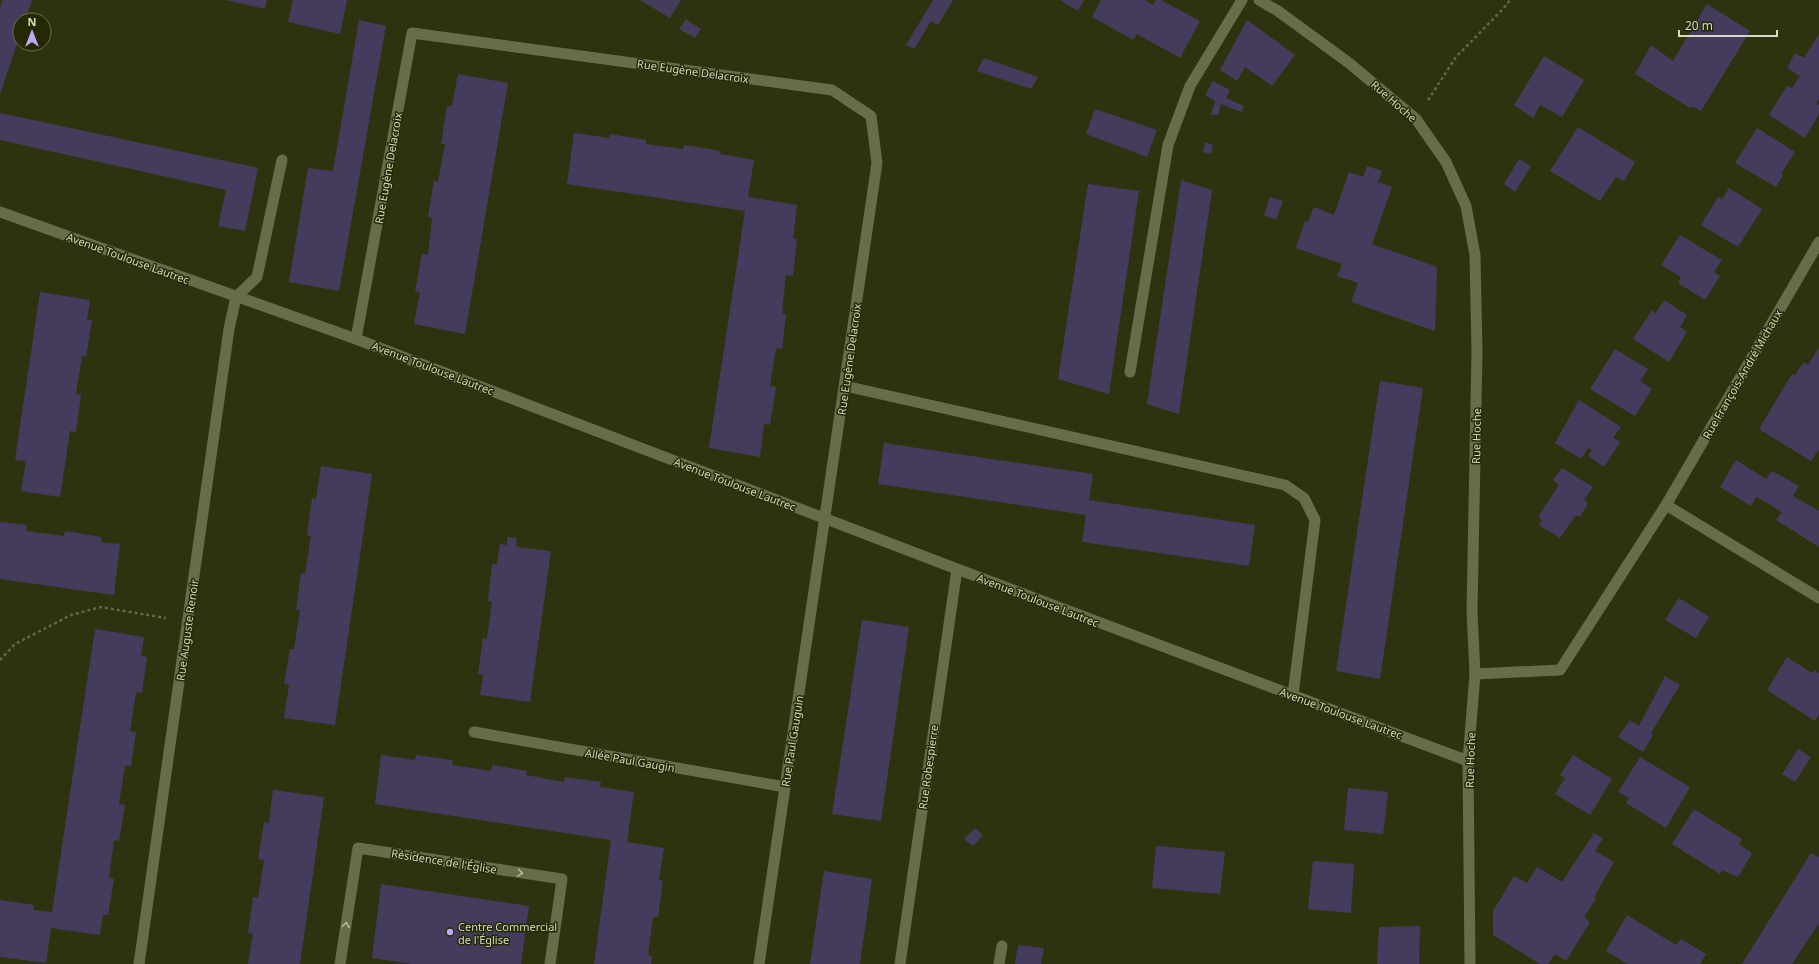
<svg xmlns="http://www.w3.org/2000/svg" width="1819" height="964" font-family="'Noto Sans',sans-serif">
	<rect width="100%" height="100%" fill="#2e330f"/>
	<!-- building -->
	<path fill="#453c5d" d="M3 0H32L25 20H20V35L0 94V8Z
		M225 0H267L265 9Z
		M293 0H347L340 34 288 22Z
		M640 0H681L670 18Z
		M933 0H953L938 25 931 21 914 49 906 45Z
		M1060 0H1084L1078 11Z
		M1101 0H1145L1153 5 1156 0H1161L1200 21 1180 58 1137 34 1133 40 1092 17Z
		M1707 4 1750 31 1701 111 1692 106 1690 108 1635 74 1651 45 1673 61Z
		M686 19 701 29 695 38 679 29Z
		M359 20 386 26 339 291 289 282 308 168 333 171Z
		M1247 20 1295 55 1272 86 1245 67 1237 81 1220 70Z
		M1819 34V99L1816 103 1819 105V114L1805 138 1769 115 1787 86 1792 88 1800 76 1787 68 1795 53 1804 58Z
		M1544 56 1584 80 1562 117 1540 105 1533 118 1514 105Z
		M984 58 1038 77 1031 89 977 71Z
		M458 74 508 83 465 334 414 324 420 292 415 291 422 254 428 255 432 218 428 217 434 180 438 182 445 144H441L447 106H452Z
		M1213 81 1230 90 1226 98 1244 106 1241 112 1221 104 1218 115H1211L1215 101 1205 95Z
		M1095 109 1157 130 1147 157 1086 134Z
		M0 113 258 168 245 231 218 226 226 190 0 140Z
		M1578 127 1635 162 1624 181 1616 177 1600 201 1550 171Z
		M1757 128 1795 152 1781 174 1783 176 1776 187 1735 163Z
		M574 133 609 138 610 134 646 140V144L683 149 684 145 721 151 720 154 754 160 748 197 797 205 793 238 797 239 793 276 786 275 782 313 786 314 782 349 776 348 770 386 776 387 770 425 764 424 760 457 709 448 745 211 567 184Z
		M1205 142 1213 145 1211 154 1203 152Z
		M1519 159 1531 166 1515 192 1504 184Z
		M1367 166 1382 171 1378 182 1392 187 1372 244 1437 267 1435 331 1351 302 1358 283 1337 276 1342 264 1296 248 1305 221 1308 222 1314 207 1334 215 1349 172 1363 177Z
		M1181 180 1212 190 1179 414 1147 404Z
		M1088 184 1139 191 1109 394 1058 379Z
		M1729 188 1762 209 1738 247 1701 225 1718 197 1722 199Z
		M1270 197 1283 201 1276 220 1264 215Z
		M1680 235 1722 260 1714 272 1720 276 1705 300 1678 283 1681 277 1661 265Z
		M40 292 90 300 87 320H92L86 357 82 356 76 394 81 395 76 432 70 431 60 497 21 491 26 461 15 460Z
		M1664 300 1687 315 1680 327 1687 332 1669 362 1633 339 1652 310 1655 314Z
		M1819 347V449L1811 461 1759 429 1792 374 1795 375 1804 362 1808 365Z
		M1615 349 1648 369 1640 381 1652 389 1635 416 1590 389Z
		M1380 381 1423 388 1380 679 1336 671Z
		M1579 400 1621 427 1613 438 1620 442 1604 467 1588 456 1592 450 1588 448 1581 459 1555 443Z
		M884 443 1093 474 1089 500 1255 525 1249 566 1082 542 1086 515 878 484Z
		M1736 460 1766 479 1772 471 1799 486 1793 496 1819 511V547L1776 520 1782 512 1769 504 1756 497 1751 506 1720 487Z
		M321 466 372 474 335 725 284 718 289 685 284 684 290 649H294L300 610H296L301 573 305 574 311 536 307 535 312 498 316 499Z
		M1562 468 1593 487 1584 500 1588 503 1580 517 1576 515 1560 538 1539 525 1542 520 1538 517 1559 485 1553 480Z
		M0 522 27 525 26 531 64 536 65 531 101 537V542L120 544 114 595 0 579Z
		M507 537 517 538 516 547 551 551 530 702 480 695 483 675 478 674 483 638 487 639 492 602 488 601 492 564H497L500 544 507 545Z
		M1679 598 1709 617 1696 638 1665 620Z
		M862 620 909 627 881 821 832 814Z
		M95 629 144 637 141 656 147 657 142 693 136 692 130 731 136 732 131 766H125L119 804 125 805 119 841 114 840 109 878 114 879 108 915H103L100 935 51 928 46 963 0 957V900L34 905 33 910 52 912Z
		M1787 657 1812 673 1814 670 1819 673V714L1815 721 1767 690Z
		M1665 676 1680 685 1651 733 1653 735 1643 752 1618 737 1630 720 1639 726Z
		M1798 749 1811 757 1795 782 1782 774Z
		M381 755 415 760 416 755 453 760 452 765 491 771 492 765 527 771 526 775 564 782 565 777 601 782 600 787 634 792 627 842 664 848 659 880 663 881 658 917H653L648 955 652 956 651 964H594L611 840 375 804Z
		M1573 755 1612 779 1590 815 1555 794 1565 778 1560 775Z
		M1640 757 1690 787 1666 828 1626 803 1629 798 1618 792Z
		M1348 788 1388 792 1383 834 1344 830Z
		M273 790 324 797 300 964H248L253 934 248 933 253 897 258 898 264 860 258 859 264 822 269 823Z
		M1694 809 1742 839 1739 844 1752 853 1738 877 1722 870 1720 874 1672 844Z
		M975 828 983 835 973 846 964 839Z
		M1594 833 1603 838 1595 851 1614 862 1594 897 1596 899 1584 917 1590 922 1566 961 1555 954 1548 964H1540L1493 935V911L1514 876 1527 883 1537 867 1562 882Z
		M1156 846 1225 852 1220 894 1152 888Z
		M1811 853 1819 857V923L1792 964H1742Z
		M1313 861 1354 864 1351 913 1308 909Z
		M824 871 872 879 860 964H810Z
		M381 884 529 906 521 964H413L372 958Z
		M1627 915 1676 945 1681 939 1706 954 1700 964H1627L1606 951Z
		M1420 926 1419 964H1377L1379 927Z
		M1018 945 1044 948 1041 964H1015Z"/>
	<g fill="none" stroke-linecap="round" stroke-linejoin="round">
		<!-- path -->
		<path stroke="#646849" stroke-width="2.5" stroke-dasharray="3 3" stroke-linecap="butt" d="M1428 100 1456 57 1503 9 1510 0
			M0 660 15 644 71 615 101 607 166 618"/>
		<!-- service -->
		<path stroke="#666d48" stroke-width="11" d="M236 297 257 277 282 160
			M1130 372 1168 145 1190 86 1242 0
			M474 732 785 787"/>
		<!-- minor -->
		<path stroke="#666d48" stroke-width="11" d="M0 212 356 339 957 569 1468 761
			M356 339 412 33 832 90 871 116 877 163 759 964
			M845 386 1285 485 1304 498 1315 520 1293 695
			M1666 505 1819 598
			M1475 674 1560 670 1666 505 1819 242
			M139 964 229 329 236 297
			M340 964 358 848 562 879 550 964
			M900 964 957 569
			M999 964 1002 946"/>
		<!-- tertiary -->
		<path stroke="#666d48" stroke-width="11" d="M1259 0 1278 11 1349 63 1416 119 1446 162 1466 206 1475 255 1477 352 1472 611 1475 674 1468 761 1470 964"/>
	</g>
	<!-- one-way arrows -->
	<defs><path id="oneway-chevron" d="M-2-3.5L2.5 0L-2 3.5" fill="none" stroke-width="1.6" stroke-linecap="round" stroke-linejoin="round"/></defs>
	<g stroke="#b4b9a0">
		<use href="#oneway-chevron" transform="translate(520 873) rotate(9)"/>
		<use href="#oneway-chevron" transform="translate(346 925) rotate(-81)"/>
	</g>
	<!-- markers -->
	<circle fill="#bea9f4" stroke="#242904" stroke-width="1.5" cx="450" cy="932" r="4"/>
	<g text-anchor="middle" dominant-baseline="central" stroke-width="3" stroke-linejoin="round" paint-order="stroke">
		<!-- street labels -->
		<g font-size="11" fill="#d5d9c5" stroke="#242904">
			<text transform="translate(693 71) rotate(8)">Rue Eugène Delacroix</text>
			<text transform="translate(1394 101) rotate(41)">Rue Hoche</text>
			<text transform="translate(388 168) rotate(-80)">Rue Eugène Delacroix</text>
			<text transform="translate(128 258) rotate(20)">Avenue Toulouse Lautrec</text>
			<text transform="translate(849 359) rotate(-82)">Rue Eugène Delacroix</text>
			<text transform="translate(433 368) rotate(21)">Avenue Toulouse Lautrec</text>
			<text transform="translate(1742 374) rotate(-60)">Rue François-André Michaux</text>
			<text transform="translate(1476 436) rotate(-89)">Rue Hoche</text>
			<text transform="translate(735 484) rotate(21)">Avenue Toulouse Lautrec</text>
			<text transform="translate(1038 600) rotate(21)">Avenue Toulouse Lautrec</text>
			<text transform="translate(187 630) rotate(-82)">Rue Auguste Renoir</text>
			<text transform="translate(1341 713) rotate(20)">Avenue Toulouse Lautrec</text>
			<text transform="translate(792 741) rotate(-81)">Rue Paul Gauguin</text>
			<text transform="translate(630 760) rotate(10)">Allée Paul Gaugin</text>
			<text transform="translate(1470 760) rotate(-88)">Rue Hoche</text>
			<text transform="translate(928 767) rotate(-82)">Rue Robespierre</text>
			<text transform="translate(444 861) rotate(9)">Résidence de l'Église</text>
		</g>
		<!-- poi labels -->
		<g font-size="11" fill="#d5d9c5" stroke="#242904" text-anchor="start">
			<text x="458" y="926">Centre Commercial<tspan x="458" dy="13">de l'Église</tspan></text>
		</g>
	</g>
	<!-- north arrow -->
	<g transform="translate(32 32)"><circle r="19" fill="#242904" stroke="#6b6f51"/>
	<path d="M0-3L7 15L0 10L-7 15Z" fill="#bea9f4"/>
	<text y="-6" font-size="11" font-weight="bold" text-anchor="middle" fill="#d5d9c5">N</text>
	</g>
	<!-- scale -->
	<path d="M1679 30v6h98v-6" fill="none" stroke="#d5d9c5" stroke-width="2"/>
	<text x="1685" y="30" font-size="12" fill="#d5d9c5" stroke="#242904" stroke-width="3" paint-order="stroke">20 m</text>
</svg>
